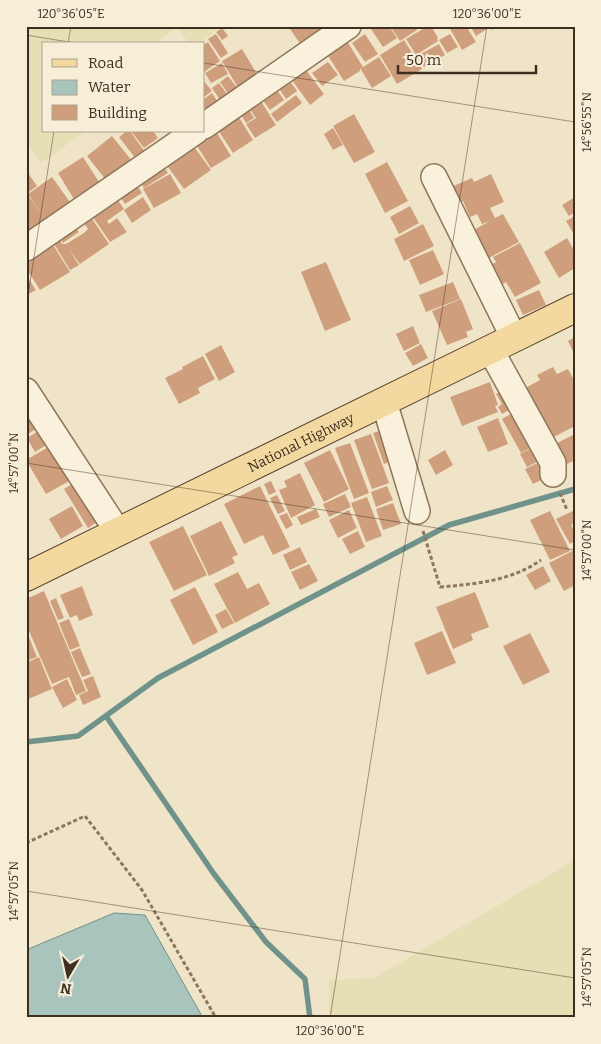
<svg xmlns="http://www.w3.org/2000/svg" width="601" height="1044" font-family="Bitter,serif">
	<rect width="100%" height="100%" fill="#f0e4c8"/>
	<!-- farmland -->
	<path fill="#e6deb5" d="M26 26H220L200 44H190L177 28 154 44H44V131H86L41 163 30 147 26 149Z
		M575 860V1018H330L329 980 374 978Z"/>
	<!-- water -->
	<path fill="#a9c4bc" stroke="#6f938a" d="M114 913 145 915 203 1018H26V950Z"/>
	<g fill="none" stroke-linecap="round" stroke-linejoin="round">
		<!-- stream -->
		<path stroke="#6f938a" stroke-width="5.5" d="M106 716 214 874 266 942 305 979 310 1018
			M26 742 78 736 158 678 449 525 575 489"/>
	</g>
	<!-- building -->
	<path fill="#cf9f7d" d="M288 26H336L303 48Z
		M369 26H389L397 38 383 47Z
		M390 26H415L417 30 400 41Z
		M428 26H431L438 38 437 39 438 41 416 55 406 39Z
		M451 26H466L476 42 462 50 449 27Z
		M470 26H498L492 30 490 27 476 36Z
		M222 28 228 36 222 40 216 32Z
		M216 34 228 53 221 58 208 39Z
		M365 34 378 54 365 62 352 43Z
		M450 34 458 47 447 53 439 40Z
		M345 38 363 67 379 57 391 76 372 88 360 68V71L344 81 325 51Z
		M404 40 422 69 397 84 380 55Z
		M208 42 220 61 204 72V45Z
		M439 44 445 55 424 67 417 56Z
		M242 49 260 79 240 91 222 61Z
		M328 62 338 75 322 86 312 73Z
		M222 63 228 74 211 83 205 73Z
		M303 66 324 94 310 105 289 76Z
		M228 76 238 89 229 95 220 82Z
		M287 77 297 91 286 99 276 84Z
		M204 81 212 91 204 97Z
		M219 83 230 98 222 103 212 88Z
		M273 84 284 100 270 110 259 95Z
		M212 93 219 104 207 112 204 107V99Z
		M296 95 302 103 277 122 271 114Z
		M259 98 276 125 255 138 246 124 256 118 247 105Z
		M247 106 254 118 246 123 239 111Z
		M237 114 253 140 233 153 216 127Z
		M354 114 375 152 354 163 333 126Z
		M333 128 343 145 333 150 324 134Z
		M127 131H130L145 152 136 159 119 137Z
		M131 131H153L158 138 144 148Z
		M217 133 231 156 211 168 197 146Z
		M112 136 132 161 106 180 87 156Z
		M195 148 211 170 184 189 168 167Z
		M83 157 101 185 75 201 58 173Z
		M161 162 168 173 144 188 137 177Z
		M387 162 408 201 385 213 365 174Z
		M26 170 37 186 26 194Z
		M170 174 181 193 154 208 143 189Z
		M491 174 504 202 490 208 495 218 503 214 519 242 485 260 470 232 490 221 482 224 477 214 470 217 463 201 459 203 451 187 472 178 474 182Z
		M52 177 72 205 47 222 28 194Z
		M134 181 142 193 125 204 117 192Z
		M113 193 124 209 107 221 109 224 117 218 127 232 110 242 88 210Z
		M28 195 45 219 26 233V197Z
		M143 197 151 210 132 223 124 210Z
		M575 197V212L569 216 562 205Z
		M410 206 419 223 399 234 390 217Z
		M87 211 109 244 80 264 69 250 79 265 70 270 51 239 71 222 79 232 63 243 59 238 62 244H66L84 233 88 229 79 216Z
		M575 216V236L566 221Z
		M423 224 434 246 404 261 394 239Z
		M567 238 575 252V268L559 278 544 252Z
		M50 240 70 272 40 290 26 268V255Z
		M520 243 541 283 515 297 506 282 498 287 487 267 496 262 493 257Z
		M433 250 444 274 420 285 409 260Z
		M326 262 351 320 325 331 301 272Z
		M26 275 36 290 27 295 26 294Z
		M453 282 460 299 426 312 419 295Z
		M539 290 546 305 523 315 516 300Z
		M461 299 473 329 466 332 468 337 447 345 432 311Z
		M413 326 420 343 404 351 396 334Z
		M575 337V355L568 341Z
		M421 344 428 358 413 366 405 353Z
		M221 345 235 372 219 381 205 354Z
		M203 356 215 379 198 388 200 393 179 404 165 378 183 369 182 367Z
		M553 367 557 374 568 369 575 382V426L544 442 518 392 540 380 537 375Z
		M490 382 498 405 495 406 498 412 462 426 450 397Z
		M509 387 519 405 502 414 498 407 502 404 496 394Z
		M521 408 540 443 521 453 502 419Z
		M31 415 38 428 26 435V418Z
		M498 418 508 444 488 452 477 427Z
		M388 428 398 459 384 464 373 433Z
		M40 430 48 444 35 452 27 438Z
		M371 434 389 483 372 489 354 440Z
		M575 434V460L559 468 549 447Z
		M350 443 369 493 354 499 335 448Z
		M538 445 545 458 527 467 520 454Z
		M50 446 71 480 46 494 26 460Z
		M330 450 349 489 324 502 304 463Z
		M445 450 453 465 436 475 428 460Z
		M544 460 551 475 533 484 525 469Z
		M300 473 315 505 291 518 279 490 287 487 284 481Z
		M271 481 276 492 269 495 264 484Z
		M74 483 97 522 88 528 64 489Z
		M260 486 290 547 273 555 263 535 244 544 224 504Z
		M387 486 393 500 376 507 371 492Z
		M345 494 351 507 329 517 323 504Z
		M277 495 285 511 278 514 270 498Z
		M367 497 382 536 366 542 351 503Z
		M393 503 401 524 383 530 376 509Z
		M72 506 83 526 61 539 49 519Z
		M316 509 320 517 301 525 297 517Z
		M349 510 357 528 338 538 329 520Z
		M575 510V523L571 525 575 532V541L570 544 556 519Z
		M550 511 570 551 550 560 530 520Z
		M287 513 293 525 286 529 279 516Z
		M221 521 238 555 232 557 235 563 209 576 190 536Z
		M183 526 207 575 174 591 149 542Z
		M358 531 365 547 350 554 342 539Z
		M300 547 307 562 290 570 283 555Z
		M574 550 575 585 564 591 549 563Z
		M309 564 318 581 300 590 291 572Z
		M543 566 551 581 535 590 526 575Z
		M238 572 247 589 259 583 270 604 235 623 214 584Z
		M82 586 93 615 79 621 77 615 70 618 60 595Z
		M195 587 218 632 193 645 170 600Z
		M44 591 86 691 76 695 69 677 52 684 26 624V599Z
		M475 592 489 627 471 634 473 640 453 649 436 607Z
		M56 598 64 618 58 620 50 601Z
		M226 609 234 623 222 629 215 615Z
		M69 619 80 646 70 650 59 623Z
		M442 631 456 663 427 675 414 643Z
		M530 633 550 672 523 685 503 646Z
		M29 637 37 657 26 661V638Z
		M80 648 91 674 82 677 71 652Z
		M39 657 52 689 26 700V663Z
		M93 676 101 697 83 705 79 695 88 691 83 680Z
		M67 679 77 700 63 708 52 687Z"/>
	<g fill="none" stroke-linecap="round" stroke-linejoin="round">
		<defs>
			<path id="minor" d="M204 126 348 26
				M434 177 514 338
				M26 248 196 131
				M490 349 553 463V474
				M26 391 118 532
				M384 402 417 511"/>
			<g id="major">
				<path id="s1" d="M26 577 575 308"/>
			</g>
		</defs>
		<!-- minor casing -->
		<use href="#minor" stroke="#8d765c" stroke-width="28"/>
		<!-- major casing -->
		<use href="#major" stroke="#5b4430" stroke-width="30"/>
		<!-- path -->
		<path stroke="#8d765c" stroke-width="3" stroke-dasharray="4 2.5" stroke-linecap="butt" d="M560 493 567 510
			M423 531 440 587C476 584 511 581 541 560
			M26 843 85 816 142 890 216 1018"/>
		<!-- minor -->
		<use href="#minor" stroke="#faf1dc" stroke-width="25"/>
		<!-- major -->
		<use href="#major" stroke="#f3d9a0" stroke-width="28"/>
	</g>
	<!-- ticks -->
	<path fill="none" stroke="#3d2e20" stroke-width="1" stroke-opacity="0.45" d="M26 35 81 44M68 44 71 26M204 63 575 122M26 308 54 131M26 463 575 550M26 891 575 978M330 1018 487 26"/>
	<g text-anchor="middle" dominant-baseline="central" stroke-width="4" stroke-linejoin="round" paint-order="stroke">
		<!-- street labels -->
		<g font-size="14" fill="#3d2e20" stroke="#f7eed8">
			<text stroke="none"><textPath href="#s1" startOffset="306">National Highway</textPath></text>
		</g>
	</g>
	<!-- border -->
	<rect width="601" height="1044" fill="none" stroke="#f7eed8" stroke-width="55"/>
	<!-- legend -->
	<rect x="42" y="42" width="162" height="90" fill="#f7eed8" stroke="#ada18e"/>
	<rect x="52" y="59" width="25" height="8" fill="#f3d9a0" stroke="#ada18e"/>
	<text x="88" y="68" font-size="15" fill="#3d2e20">Road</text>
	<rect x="52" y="80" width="25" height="15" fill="#a9c4bc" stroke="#ada18e"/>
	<text x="88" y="92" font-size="15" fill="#3d2e20">Water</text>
	<rect x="52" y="105" width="25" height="15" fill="#cf9f7d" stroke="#ada18e"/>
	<text x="88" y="118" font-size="15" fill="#3d2e20">Building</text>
	<!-- north arrow -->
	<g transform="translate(68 976) rotate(189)" stroke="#f7eed8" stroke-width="4" paint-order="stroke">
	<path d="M0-4L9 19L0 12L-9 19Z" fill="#3d2e20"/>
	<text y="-8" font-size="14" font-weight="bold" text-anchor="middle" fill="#3d2e20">N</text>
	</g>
	<!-- scale -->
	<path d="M398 65v8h138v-8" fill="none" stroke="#3d2e20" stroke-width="2.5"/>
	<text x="406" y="65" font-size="15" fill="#3d2e20" stroke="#f7eed8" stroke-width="4" paint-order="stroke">50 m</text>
	<rect x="28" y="28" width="546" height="988" fill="none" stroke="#3d2e20" stroke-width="2"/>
	<g font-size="12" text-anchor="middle" fill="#3d2e20">
		<text x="71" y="18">120°36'05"E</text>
		<text x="487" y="18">120°36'00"E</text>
		<text transform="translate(587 122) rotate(-90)" y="4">14°56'55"N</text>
		<text transform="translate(14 463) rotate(-90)" y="4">14°57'00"N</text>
		<text transform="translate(587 550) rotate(-90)" y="4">14°57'00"N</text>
		<text transform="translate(14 891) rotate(-90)" y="4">14°57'05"N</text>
		<text transform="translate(587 977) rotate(-90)" y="4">14°57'05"N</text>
		<text x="330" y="1035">120°36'00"E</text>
	</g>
</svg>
